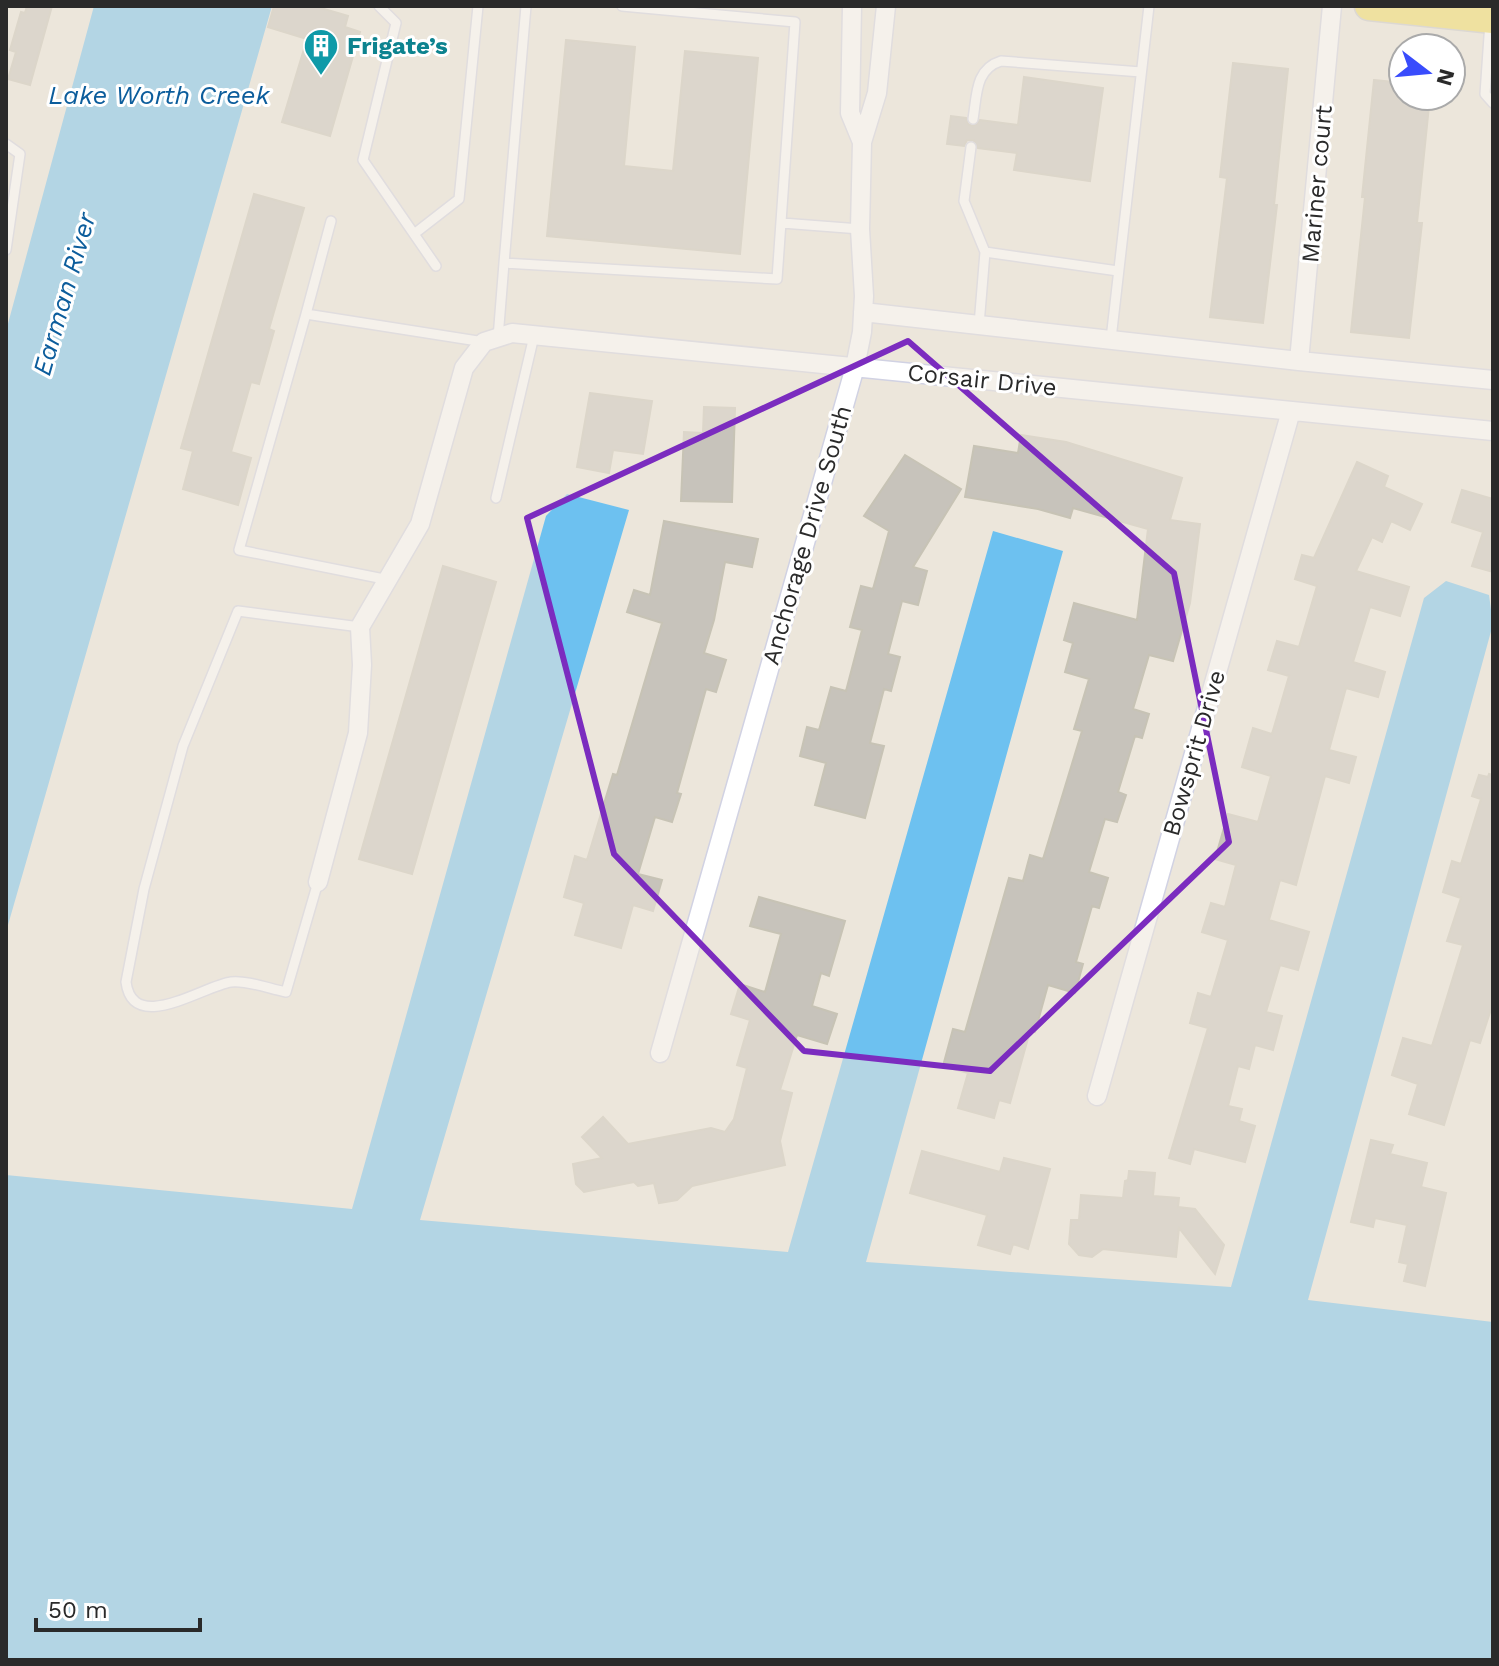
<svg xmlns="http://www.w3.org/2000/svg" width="1499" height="1666" font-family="'Work Sans',sans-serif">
	<rect width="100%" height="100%" fill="#ece6db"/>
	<!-- water -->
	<path fill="#6dc1f0" d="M94 6H272L6 932V331Z
		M567 494 629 510 420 1220 788 1252 993 531 1063 551 866 1262 1231 1287 1424 598 1446 581 1489 595 1493 624 1308 1300 1493 1322V1660H6V1175L352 1209 546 516Z"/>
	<!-- building -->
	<path fill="#c7c3bb" stroke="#c7c3b5" stroke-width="2" d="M27 6H52L30 85 8 79 16 52 10 50 21 12 25 13Z
		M274 6H314L348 16 345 27 360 32 330 136 282 122 307 39 268 27Z
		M566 40 635 47 624 166 673 171 685 51 758 58 740 254 547 236Z
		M1233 63 1288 69 1274 205H1277L1263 323 1210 317 1227 178 1220 177Z
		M1024 77 1103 88 1090 181 1014 170 1017 153 978 148 973 140H967L964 146 947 144 951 116 966 118 968 124 973 126 980 120 1018 125Z
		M1374 80 1403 83V96H1430L1417 223H1422L1409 338 1351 332 1365 197H1362Z
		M254 194 304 208 269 329 274 331 259 384 251 382 231 452 251 458 238 505 183 489 193 451 181 448Z
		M590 393 652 401 643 454 613 450 609 473 577 467Z
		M704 407 735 408 732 502 681 501 684 432 703 433Z
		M1021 435 1066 442 1182 478 1170 520 1200 524 1190 603 1173 661 1149 655 1133 709 1149 714 1142 738 1135 736 1118 792 1126 795 1117 822 1105 819 1089 872 1108 878 1099 908 1092 906 1076 962 1083 964 1075 993 1048 985 1035 1032 1030 1031 1010 1103 999 1100 994 1118 958 1108 968 1073 943 1066 953 1029 965 1032 1009 878 1023 881 1030 855 1043 859 1082 731 1074 729 1089 679 1065 672 1073 643 1064 640 1074 603 1137 620 1148 529 1073 508 1070 518 1038 509 965 497 974 446 1018 453Z
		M905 455 961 489 913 567 927 571 918 605 902 601 888 654 900 657 891 691 884 689 870 743 884 746 865 818 815 805 826 763 800 756 807 727 819 730 831 687 846 691 862 630 850 627 861 586 873 589 889 531 864 516Z
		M1357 462 1388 476 1384 487 1422 504 1410 530 1391 521 1382 542 1372 537 1356 571 1409 587 1400 616 1370 607 1353 662 1385 672 1378 697 1346 688 1329 750 1356 757 1349 783 1325 776 1296 885 1280 880 1269 920 1309 932 1298 970 1280 965 1266 1012 1282 1016 1273 1050 1255 1045 1249 1069 1238 1066 1228 1106 1242 1109 1239 1121 1255 1126 1245 1162 1194 1149 1190 1164 1169 1158 1208 1028 1190 1023 1198 993 1211 997 1228 940 1202 932 1211 903 1225 907 1236 865 1215 859 1228 814 1258 822 1271 776 1242 767 1253 728 1272 734 1289 676 1268 670 1277 641 1299 647 1317 586 1295 579 1302 555 1314 558Z
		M1462 490 1493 499V572L1472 566 1483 532 1452 522Z
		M664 521 758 539 752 567 725 562 714 620 704 653 726 660 716 692 706 689 677 793 681 794 672 822 655 817 638 874 662 880 653 911 633 905 621 948 575 935 584 903 564 897 575 856 587 860 613 774 617 775 662 623 627 612 634 590 650 595Z
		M443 566 496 582 412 874 359 859Z
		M1489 774 1493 775V1003L1480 1043 1470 1040 1444 1125 1409 1114 1418 1084 1392 1075 1403 1038 1432 1046 1463 945 1447 941 1461 898 1443 892 1452 861 1461 864 1481 799 1472 796 1479 775 1488 777Z
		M759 897 845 921 829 976 821 973 812 1006 837 1014 827 1044 797 1035 780 1090 792 1093 780 1141 785 1165 692 1186 677 1200 659 1203 654 1183 638 1186 634 1182 584 1192 576 1184 573 1164 602 1158 582 1137 603 1117 628 1144 711 1128 725 1132 734 1119 747 1068 737 1065 750 1020 731 1014 740 984 765 992 781 934 750 926Z
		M1371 1140 1393 1145 1390 1154 1427 1163 1421 1187 1446 1193 1425 1286 1404 1281 1408 1264 1399 1262 1407 1225 1375 1218 1373 1227 1351 1222Z
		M922 1151 1000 1172 1004 1158 1050 1169 1028 1249 1013 1244 1010 1254 978 1245 987 1215 910 1193Z
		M1129 1171 1155 1173 1153 1196 1179 1198 1178 1207 1195 1209 1224 1245 1215 1274 1179 1228 1176 1257 1103 1249 1092 1257 1079 1255 1069 1244 1071 1220H1079L1081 1195 1123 1198 1125 1181 1128 1180Z"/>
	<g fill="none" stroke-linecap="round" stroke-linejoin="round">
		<defs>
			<path id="lane" d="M379 6 396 23 363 160 436 266
				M526 6 504 263 777 279 795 22 622 6
				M1490 22 1485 94 1493 103
				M973 119C977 95 975 69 1001 61L1141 72
				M6 144 20 154 6 250
				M971 147 964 201 985 252 979 325
				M782 223 860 229
				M414 234 459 199 478 6
				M985 252 1118 271
				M306 314 331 221
				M498 338 504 263
				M1111 339 1149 6
				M496 498 534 336
				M389 580 239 550 306 314 484 342
				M318 882 286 992C270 989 247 980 231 982 203 986 133 1035 126 982L144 889 183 746 238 611 360 627"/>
			<path id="street" d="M862 142 877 93 886 6
				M863 312 1299 361 1493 380
				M1299 361 1332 6
				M318 882 358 733 362 665 360 627 420 524 464 368 484 342 512 333 1493 431
				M660 1053 855 367 862 332 864 296 860 229 862 142 850 113 852 6
				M1097 1096 1291 411"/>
			<path id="primary" d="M1369 6 1493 19"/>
		</defs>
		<!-- lane casing -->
		<use href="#lane" stroke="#d1d2e3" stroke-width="12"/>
		<!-- street casing -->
		<use href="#street" stroke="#d1d2e3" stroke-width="21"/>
		<!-- primary casing -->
		<use href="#primary" stroke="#c8c8c8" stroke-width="31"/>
		<!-- lane -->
		<use href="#lane" stroke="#fff" stroke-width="9"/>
		<!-- street -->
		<use href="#street" stroke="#fff" stroke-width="18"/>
		<!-- primary -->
		<use href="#primary" stroke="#f2dc5a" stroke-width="28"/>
	</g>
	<!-- marked area -->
	<path d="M0 0H1499V1666H0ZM908 341 1174 573 1229 842 990 1071 804 1051 614 854 527 518Z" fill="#ece6db" fill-opacity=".55" fill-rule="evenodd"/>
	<path fill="none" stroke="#7b2cbf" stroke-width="6" stroke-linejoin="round" d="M908 341 1174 573 1229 842 990 1071 804 1051 614 854 527 518Z"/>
	<!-- icons -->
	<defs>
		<symbol id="building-pin" viewBox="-11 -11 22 30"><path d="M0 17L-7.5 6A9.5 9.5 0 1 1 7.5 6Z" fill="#0f9aa8" stroke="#fff"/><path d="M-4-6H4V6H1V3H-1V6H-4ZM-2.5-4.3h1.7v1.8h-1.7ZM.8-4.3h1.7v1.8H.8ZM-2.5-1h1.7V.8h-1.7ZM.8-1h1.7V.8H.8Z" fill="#fff"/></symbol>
	</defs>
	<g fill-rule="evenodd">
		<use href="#building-pin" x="301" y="26" width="40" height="54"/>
	</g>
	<g text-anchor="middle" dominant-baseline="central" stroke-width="6" stroke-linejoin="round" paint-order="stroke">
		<!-- culture labels -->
		<g font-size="24" font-weight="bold" fill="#0d838f" stroke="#fff" text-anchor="start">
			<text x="347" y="46">Frigate’s</text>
		</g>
		<!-- street labels -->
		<g font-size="24" fill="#2a2a2a" stroke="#fff">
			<text transform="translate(1317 184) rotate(-85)">Mariner court</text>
			<text transform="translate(982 380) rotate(6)">Corsair Drive</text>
			<text transform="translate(807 535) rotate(-74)">Anchorage Drive South</text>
			<text transform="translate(1194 753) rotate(-74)">Bowsprit Drive</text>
		</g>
		<!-- water labels -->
		<g font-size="26" font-style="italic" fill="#0c5d9c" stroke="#fff">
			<text x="159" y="95">Lake Worth Creek</text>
			<text transform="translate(64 294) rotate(-74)">Earman River</text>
		</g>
	</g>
	<!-- border -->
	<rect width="1499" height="1666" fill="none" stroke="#2a2a2a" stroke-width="16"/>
	<!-- north arrow -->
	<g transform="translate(1427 72) rotate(106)"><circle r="38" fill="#ffffff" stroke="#aaaaaa" stroke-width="2"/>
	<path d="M0-6L14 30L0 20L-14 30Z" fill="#394cfc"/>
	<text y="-12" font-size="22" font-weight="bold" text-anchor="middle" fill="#2a2a2a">N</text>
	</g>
	<!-- scale -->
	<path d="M36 1618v12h164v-12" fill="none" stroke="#2a2a2a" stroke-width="4"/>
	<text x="48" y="1618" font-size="24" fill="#2a2a2a" stroke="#ffffff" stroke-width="6" paint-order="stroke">50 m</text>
</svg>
